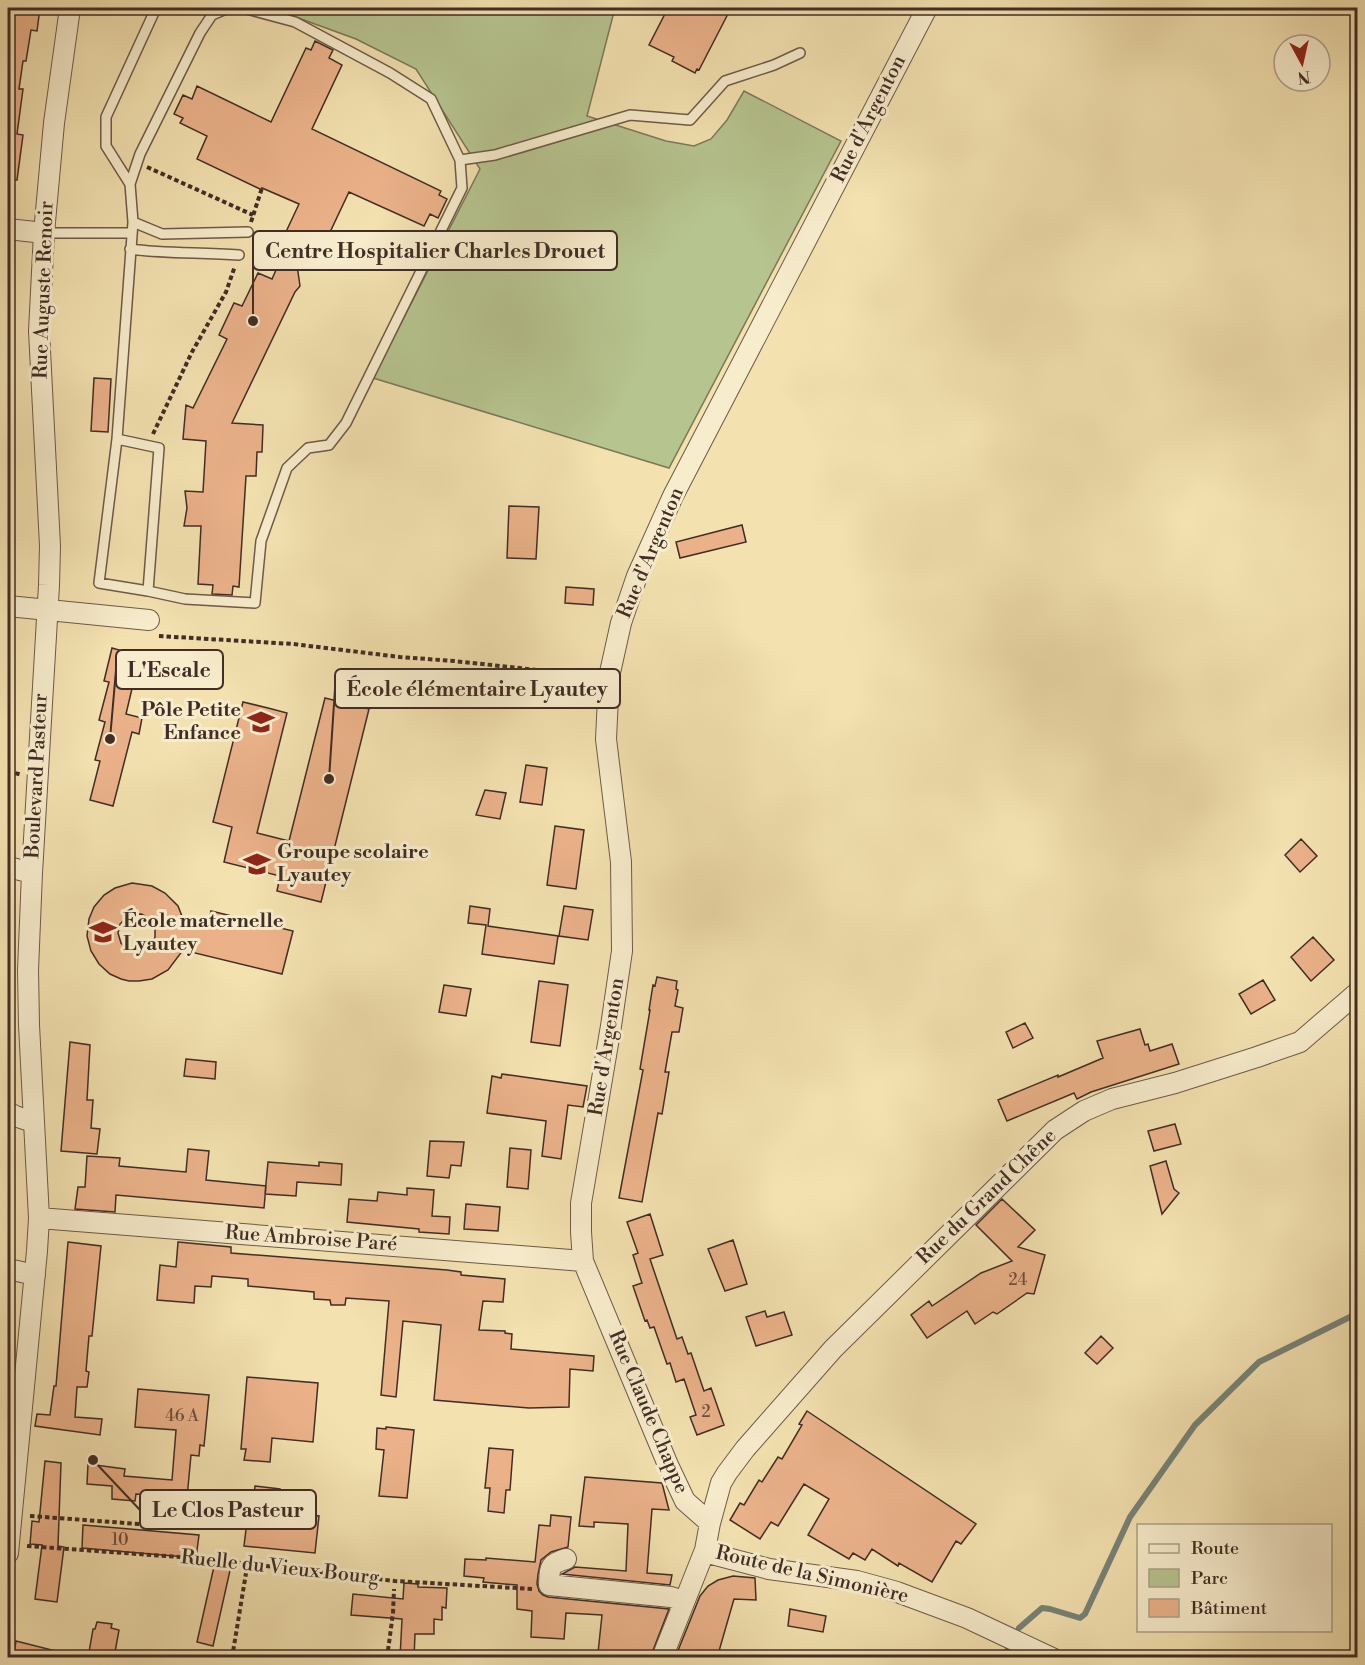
<svg xmlns="http://www.w3.org/2000/svg" width="1365" height="1665" font-family="'Libre Bodoni',serif">
	<rect width="100%" height="100%" fill="#f3e1b0"/>
	<filter id="stains"><feTurbulence type="fractalNoise" baseFrequency=".00333" numOctaves="4"/><feColorMatrix values="0 0 0 0 .2 0 0 0 0 .09 0 0 0 0 .02 0 0 0 .5 -.17"/></filter>
	<radialGradient id="worn" r=".72"><stop offset=".6" stop-color="#630" stop-opacity="0"/><stop offset="1" stop-color="#630" stop-opacity=".3"/></radialGradient>
	<!-- green -->
	<path fill="#b6c48f" stroke="#7c785a" stroke-width="1.5" d="M271 8H615L587 116 666 141 694 146 711 139 727 120 744 91 841 141 669 468 373 378 480 169 416 69 356 39Z"/>
	<g fill="none" stroke-linecap="round" stroke-linejoin="round">
		<!-- stream -->
		<path stroke="#778378" stroke-width="6" d="M1019 1628 1042 1608 1050 1609 1080 1618 1085 1614 1130 1517 1195 1425 1259 1362 1358 1313
			M1003 1658 1008 1649"/>
	</g>
	<!-- building -->
	<path fill="#ebb28a" stroke="#412d25" stroke-width="1.5" fill-rule="evenodd" d="M12 8H40L37 31 31 30 26 61H23L19 89H23L17 134 23 135 17 180 8 179V27H9Z
		M668 8H731L699 70 697 69 695 73 672 61 674 57 649 45Z
		M315 41 333 50 329 58 342 65 312 129 441 191 439 195 447 199 438 218 430 214 424 226 349 192 314 266 296 258 300 286 295 292 232 423 263 425 262 452H257L256 476H246L239 587 233 586 232 595 212 594 213 585 198 584 201 526H184L187 508 185 491 203 492 206 441 183 439 186 405 193 408 227 339 219 335 234 303 242 306 258 273 272 279 284 252 278 249 299 204 262 188V190L197 159 207 136 180 123 183 118 174 114 183 95 192 99 197 86 271 122 306 48 311 50Z
		M94 378 111 379 108 432 91 431Z
		M509 506 539 507 536 559 507 558Z
		M742 525 746 542 680 558 676 542Z
		M566 587 594 589 593 605 565 603Z
		M112 648 126 652 121 672 135 676 126 714 142 718 139 734 132 732 113 806 90 800 100 761 95 760 105 722 99 720 109 682 104 681Z
		M325 698 369 709 321 902 277 891 280 876 224 862 232 827 213 822 243 702 268 708 287 713 257 833 289 841Z
		M526 765 547 768 542 805 520 802Z
		M485 790 506 793 500 819 476 815Z
		M555 826 584 830 576 889 547 885Z
		M1301 839 1317 856 1300 872 1285 855Z
		M132 883 152 886 165 893 178 906 185 924 209 920 211 911 293 931 282 974 183 950 168 970 152 979 139 981H129L121 979 110 974 99 964 91 951 87 936 89 919 94 907 104 895 115 888ZM141 914 145 916 153 923 155 927V937L153 941 147 948 143 950 133 951 124 946 121 943 118 933 119 929 120 924 127 917 131 915Z
		M470 906 490 909 488 926 558 936 554 964 482 954 486 925 468 923Z
		M564 906 593 910 588 940 559 936Z
		M1313 937 1334 960 1311 981 1291 957Z
		M657 977 677 981 676 989 678 990 675 1006 683 1008 679 1032H672L665 1072H669L662 1114 658 1113 642 1202 619 1198 643 1070 640 1069 650 1010H649L653 985 655 986Z
		M1263 980 1275 1000 1251 1014 1239 994Z
		M539 981 568 985 560 1046 531 1042Z
		M444 985 471 989 466 1016 439 1012Z
		M1025 1023 1033 1038 1013 1048 1006 1032Z
		M1140 1029 1145 1045 1148 1044 1150 1051 1172 1044 1179 1064 1091 1092 1077 1099 1074 1093 1007 1121 998 1100 1058 1075V1077L1103 1058 1097 1041Z
		M70 1042 90 1045 87 1100H93L91 1128 100 1129 97 1154 61 1151Z
		M186 1059 216 1062 215 1079 184 1076Z
		M502 1074 587 1086 583 1107 568 1105 561 1159 542 1156 546 1121 487 1113 492 1076 501 1078Z
		M1175 1124 1181 1144 1154 1151 1148 1131Z
		M430 1141 464 1142 461 1166 451 1165 449 1178 427 1176Z
		M510 1148 531 1150 528 1189 507 1187Z
		M188 1149 209 1151 206 1180 266 1186 264 1208 116 1195 115 1212 75 1209 78 1187H85L87 1156 120 1158 119 1166 186 1172Z
		M1166 1161 1174 1189 1179 1193 1162 1214 1150 1166Z
		M268 1162 319 1166V1162L342 1164 341 1185 297 1182 296 1196 265 1194Z
		M407 1188 434 1190 432 1216 450 1217 449 1234 419 1232V1229L347 1222 349 1199 377 1201 378 1192 407 1195Z
		M1002 1199 1035 1230 1018 1247 1045 1255 1034 1294 1027 1293 997 1314 993 1312 975 1324 967 1311 927 1338 911 1315 929 1301 932 1306 981 1273 1012 1261 976 1225Z
		M466 1204 500 1207 498 1231 464 1229Z
		M650 1214 663 1255 650 1259 677 1339 682 1337 688 1354 691 1353 704 1391 711 1388 724 1425 697 1435 690 1417 696 1415 684 1379 676 1382 670 1363 667 1364 654 1327 650 1328 647 1320 645 1321 633 1286 642 1283 633 1255 638 1253 627 1222Z
		M733 1240 747 1284 725 1291 708 1249Z
		M68 1242 101 1246 92 1336H89L86 1371 89 1372 87 1387H77L75 1417 102 1419 100 1435 35 1426 37 1414 50 1415 54 1386H56Z
		M178 1242 231 1247V1253L447 1270 461 1272V1275L505 1279 503 1302 483 1301 479 1330 505 1331V1333L512 1334 511 1349 594 1356 593 1371 570 1369 569 1407 529 1408 434 1400 441 1325 403 1321 396 1397 381 1395 389 1301 346 1298 345 1305H331L330 1300 314 1299V1292L248 1286V1279L212 1276 211 1287 195 1286 194 1303 157 1300 160 1265 176 1267Z
		M765 1311 767 1317 784 1312 792 1335 756 1346 746 1317Z
		M1101 1336 1113 1348 1097 1364 1085 1353Z
		M247 1377 318 1383 313 1442 272 1438 270 1462 244 1460 246 1449H241Z
		M138 1389 209 1395 204 1446 200 1445 199 1456 191 1455 187 1498 151 1493V1495L136 1494 135 1501 112 1499V1486L87 1484 88 1464 125 1469 124 1476 172 1480 176 1430 135 1427Z
		M807 1411 976 1524 961 1544 956 1541 932 1582 899 1563 898 1566 872 1549 865 1560 853 1553 849 1559 808 1535 829 1499 804 1484 778 1526 771 1522 760 1539 730 1520 740 1503 744 1505 759 1480 762 1482 778 1457 782 1459 802 1425 799 1424Z
		M386 1427 414 1430 407 1498 379 1496 384 1450 376 1449 377 1428 386 1429Z
		M489 1448 513 1450 510 1490H506L504 1513 488 1511 490 1488H485Z
		M45 1461 61 1463 58 1546 64 1547 57 1602 35 1599 42 1545 30 1544 32 1521 39 1522Z
		M585 1477 662 1483 669 1510 652 1509 647 1573 672 1575 670 1585 562 1574 575 1567 626 1571 628 1524 594 1522V1527L579 1526Z
		M255 1486 280 1489 278 1512 319 1516 315 1553 244 1546 250 1496 254 1497Z
		M551 1515 571 1517 568 1547 551 1552 541 1560 538 1574 537 1584 539 1591 543 1595 548 1597 669 1609 650 1658 598 1653 602 1615 566 1613 564 1639 531 1637 532 1611 517 1609V1585L483 1582 484 1578 464 1576 465 1559 486 1560V1558L535 1562 539 1525 550 1526Z
		M83 1525 199 1535 196 1558 82 1548Z
		M215 1562 231 1566 213 1646 197 1642Z
		M733 1576 755 1578 756 1600 734 1599 717 1658H675L700 1596 708 1586 718 1580Z
		M404 1583 418 1584V1587L447 1588 446 1608 442 1607V1620L434 1619V1634H415L414 1658H400L402 1619 351 1615 353 1594 403 1599Z
		M790 1609 826 1616 823 1632 788 1626Z
		M97 1622 112 1624 111 1628 119 1630 114 1658H88L93 1629H95Z
		M16 1641 60 1652V1658H13Z"/>
	<g fill="none" stroke-linecap="round" stroke-linejoin="round">
		<defs>
			<path id="service" d="M243 8 295 22 390 73 431 99 460 160
				M212 15 226 9 235 8
				M130 184 106 146V117L156 8
				M133 222 162 234 248 232
				M44 233H131
				M130 249C166 254 203 252 239 255
				M117 439 159 448 148 591 99 583 117 439 133 222 130 184 140 154 200 33 212 15 205 8
				M148 591 185 599 255 603 261 541 287 468 308 448 329 445 346 423 462 188 460 160 495 155 630 115 690 120 725 81 774 65 800 53"/>
			<path id="minor" d="M8 229 44 233
				M8 606 149 620
				M8 867 32 873
				M8 1112 15 1116 33 1122
				M39 1218 583 1261
				M8 1269 35 1275
				M710 1523 721 1483 727 1473 745 1449 833 1349 1055 1130 1084 1111 1112 1099 1175 1083 1257 1057 1300 1042 1358 992
				M705 1550 712 1554 769 1569 857 1581 897 1592 967 1618 1052 1658
				M8 1553 37 1251 39 1218 29 1025 28 970 32 873 49 585 50 546 39 331 44 233 54 123 70 8
				M566 1559C548 1564 550 1568 549 1585L671 1597 684 1601
				M662 1658 705 1550 710 1523 685 1501 668 1465 583 1261 581 1232V1203L611 1026 622 951 621 862 606 739 609 677 621 623 637 576 673 496 927 8"/>
		</defs>
		<!-- service casing -->
		<use href="#service" stroke="#6e5a48" stroke-width="12"/>
		<!-- minor casing -->
		<use href="#minor" stroke="#6e5a48" stroke-width="22"/>
		<!-- path -->
		<path stroke="#412d25" stroke-width="4" stroke-dasharray="4.5 3" stroke-linecap="butt" d="M147 167 253 215
			M251 222 262 188
			M153 434 192 352 226 292 235 266
			M159 636 293 644 400 657 454 661 593 676
			M8 771 22 775
			M30 1516 180 1527
			M27 1546 207 1559 395 1581 533 1589
			M232 1658 246 1573
			M387 1658 393 1613 394 1589"/>
		<!-- service -->
		<use href="#service" stroke="#f7eccc" stroke-width="9"/>
		<!-- minor -->
		<use href="#minor" stroke="#f7eccc" stroke-width="20"/>
	</g>
	<!-- icons -->
	<defs>
		<symbol id="school-bare" viewBox="-9 -9 18 18"><path d="M0-5L7-2L0 1L-7-2ZM-4 1L0 2.5L4 1V4Q0 6-4 4Z" fill="#8f2418" stroke="#f7eccc" stroke-width="2.5" paint-order="stroke"/></symbol>
	</defs>
	<g fill-rule="evenodd">
		<use href="#school-bare" x="242" y="703" width="38" height="38"/>
		<use href="#school-bare" x="238" y="845" width="38" height="38"/>
		<use href="#school-bare" x="84" y="913" width="38" height="38"/>
	</g>
	<g text-anchor="middle" dominant-baseline="central" stroke-width="6" stroke-linejoin="round" paint-order="stroke">
		<!-- number labels -->
		<g font-size="16" fill="#6c4e3e">
			<text x="1018" y="1280">24</text>
			<text x="706" y="1412">2</text>
			<text x="182" y="1416">46 A</text>
			<text x="120" y="1540">10</text>
		</g>
		<!-- street labels -->
		<g font-size="20" fill="#412d25" stroke="#f7eccc">
			<text transform="translate(869 119) rotate(-63)">Rue d'Argenton</text>
			<text transform="translate(44 290) rotate(-88)">Rue Auguste Renoir</text>
			<text transform="translate(651 553) rotate(-67)">Rue d'Argenton</text>
			<text transform="translate(37 776) rotate(-87)">Boulevard Pasteur</text>
			<text transform="translate(607 1047) rotate(-81)">Rue d'Argenton</text>
			<text transform="translate(987 1197) rotate(-44)">Rue du Grand Chêne</text>
			<text transform="translate(311 1239) rotate(4)">Rue Ambroise Paré</text>
			<text transform="translate(648 1412) rotate(67)">Rue Claude Chappe</text>
			<text transform="translate(280 1568) rotate(6)">Ruelle du Vieux Bourg</text>
			<text transform="translate(812 1575) rotate(13)">Route de la Simonière</text>
		</g>
		<!-- poi labels -->
		<g font-size="20" font-weight="bold" fill="#412d25" stroke="#f7eccc" text-anchor="start">
			<text x="241" y="710" text-anchor="end">Pôle Petite<tspan x="241" dy="23">Enfance</tspan></text>
			<text x="277" y="852">Groupe scolaire<tspan x="277" dy="23">Lyautey</tspan></text>
			<text x="123" y="921">École maternelle<tspan x="123" dy="23">Lyautey</tspan></text>
		</g>
	</g>
	<!-- callouts -->
	<path fill="none" stroke="#412d25" stroke-width="2" d="M253 321L253 250M110 739L116 670M329 779L335 689M93 1460L140 1510"/>
	<g fill="#412d25" stroke="#f7eccc" stroke-width="2">
		<circle cx="253" cy="321" r="6"/>
		<circle cx="110" cy="739" r="6"/>
		<circle cx="329" cy="779" r="6"/>
		<circle cx="93" cy="1460" r="6"/>
	</g>
	<g fill="#f7eccc" stroke="#412d25" stroke-width="2">
		<rect x="253" y="231" width="364" height="39" rx="6"/>
		<rect x="116" y="650" width="107" height="39" rx="6"/>
		<rect x="335" y="669" width="285" height="39" rx="6"/>
		<rect x="140" y="1490" width="176" height="39" rx="6"/>
	</g>
	<g font-size="21" text-anchor="middle" font-weight="bold" fill="#412d25">
		<text x="435" y="258">Centre Hospitalier Charles Drouet</text>
		<text x="169" y="677">L'Escale</text>
		<text x="477" y="696">École élémentaire Lyautey</text>
		<text x="228" y="1517">Le Clos Pasteur</text>
	</g>
	<!-- margin -->
	<rect width="1365" height="1665" fill="none" stroke="#f3e1b0" stroke-width="30"/>
	<rect x="9" y="9" width="1347" height="1647" fill="none" stroke="#412d25" stroke-width="3"/>
	<rect x="15" y="15" width="1335" height="1635" fill="none" stroke="#412d25" stroke-width="1.5"/>
	<!-- legend -->
	<rect x="1137" y="1524" width="195" height="108" fill="#f7eccc" stroke="#aea089" stroke-width="1.5"/>
	<rect x="1149" y="1544" width="30" height="9" fill="#f7eccc" stroke="#aea089" stroke-width="1.5"/>
	<text x="1191" y="1554" font-size="18" fill="#412d25">Route</text>
	<rect x="1149" y="1569" width="30" height="18" fill="#b6c48f" stroke="#aea089" stroke-width="1.5"/>
	<text x="1191" y="1584" font-size="18" fill="#412d25">Parc</text>
	<rect x="1149" y="1599" width="30" height="18" fill="#ebb28a" stroke="#aea089" stroke-width="1.5"/>
	<text x="1191" y="1614" font-size="18" fill="#412d25">Bâtiment</text>
	<!-- north arrow -->
	<g transform="translate(1302 63) rotate(172)"><circle r="28" fill="#f7eccc" stroke="#aea089" stroke-width="1.5"/>
	<path d="M0-4.5L10 22L0 15L-10 22Z" fill="#8f2418"/>
	<text y="-9" font-size="16" font-weight="bold" text-anchor="middle" fill="#412d25">N</text>
	</g>
	<rect width="100%" height="100%" filter="url(#stains)"/>
	<rect width="100%" height="100%" fill="url(#worn)"/>
</svg>
